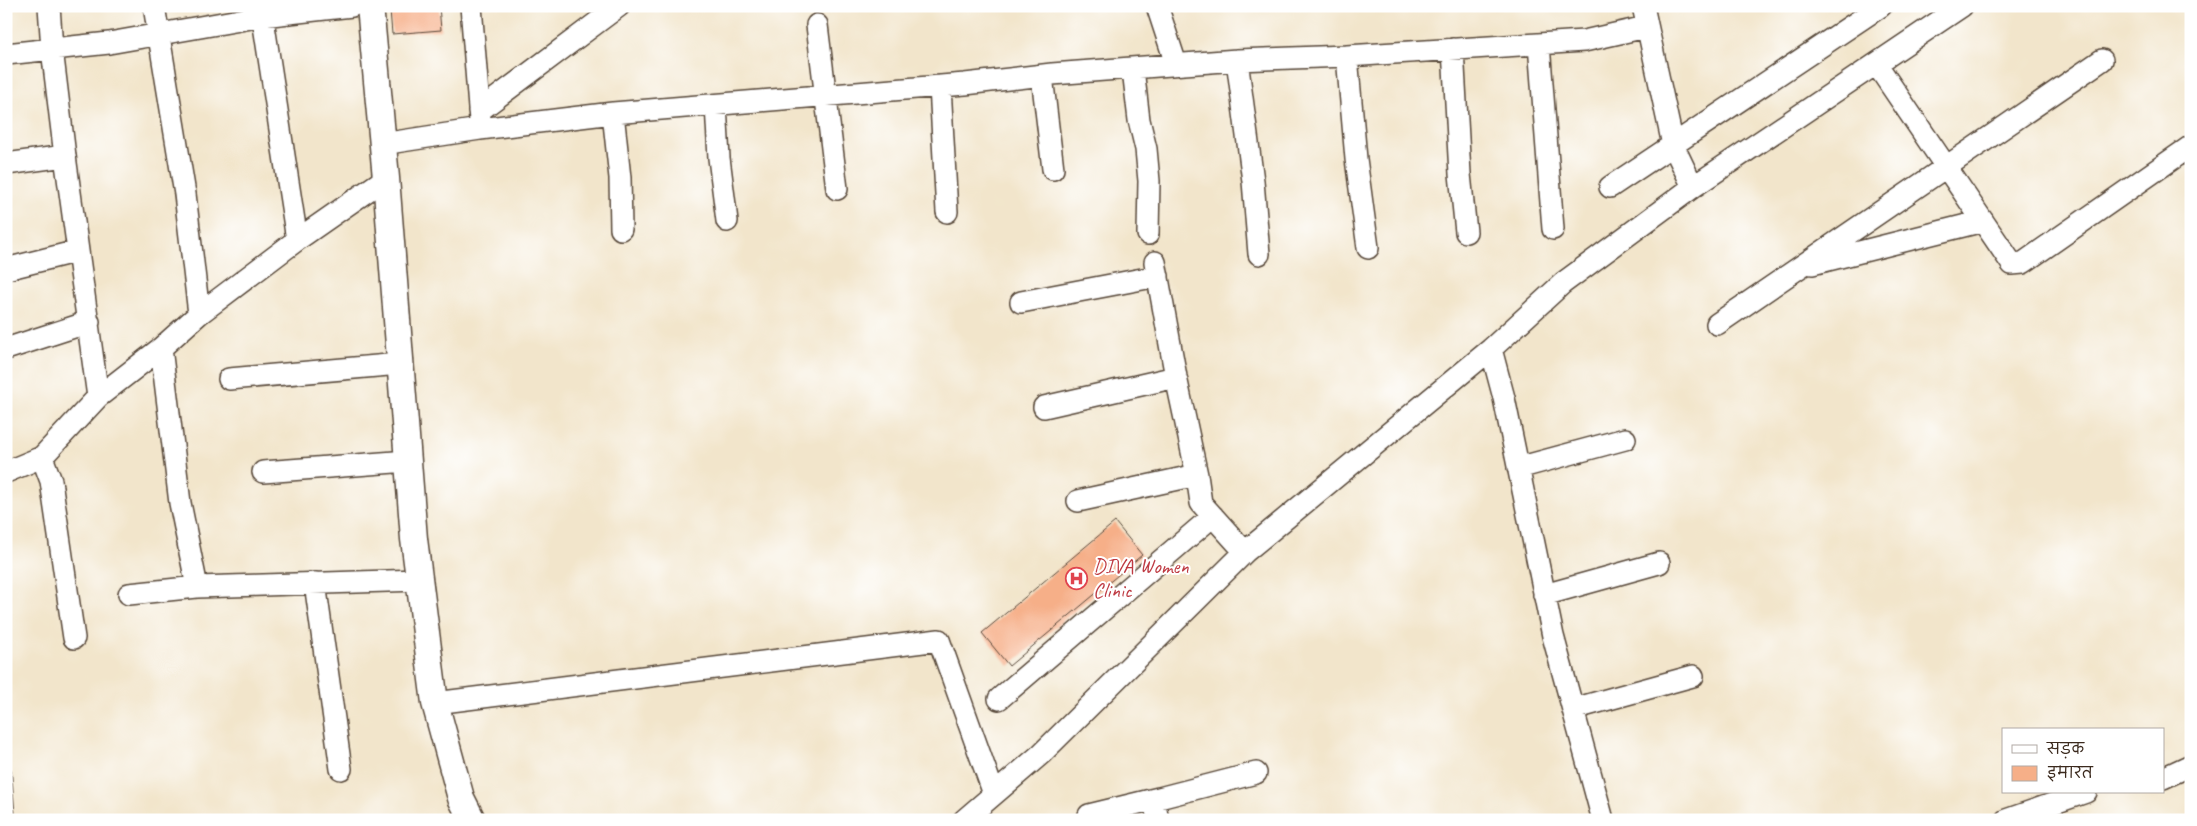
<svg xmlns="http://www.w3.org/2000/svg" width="2197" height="826" font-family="Caveat,'Playpen Sans Deva',sans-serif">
	<rect width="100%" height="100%" fill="#fff"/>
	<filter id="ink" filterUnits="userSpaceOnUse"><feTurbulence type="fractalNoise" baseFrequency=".02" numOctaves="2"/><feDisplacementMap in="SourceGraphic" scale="10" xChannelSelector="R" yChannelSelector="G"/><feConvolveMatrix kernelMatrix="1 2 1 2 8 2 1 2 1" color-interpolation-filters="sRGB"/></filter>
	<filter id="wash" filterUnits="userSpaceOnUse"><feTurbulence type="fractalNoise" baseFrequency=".0096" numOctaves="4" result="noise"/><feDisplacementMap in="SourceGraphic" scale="20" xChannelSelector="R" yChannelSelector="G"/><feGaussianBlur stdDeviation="1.12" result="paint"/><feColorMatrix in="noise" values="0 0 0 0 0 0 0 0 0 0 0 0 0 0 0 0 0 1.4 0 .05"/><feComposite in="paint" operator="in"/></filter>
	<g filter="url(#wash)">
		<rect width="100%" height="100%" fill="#f2e5cb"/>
		<g id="blocks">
			<!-- building -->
			<path fill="#f6af88" d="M439 6 441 30 392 34 390 10Z
				M1115 522 1142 555 1009 666 982 633Z"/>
		</g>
	</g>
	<g filter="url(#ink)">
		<use href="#blocks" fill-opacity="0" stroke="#564638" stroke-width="1"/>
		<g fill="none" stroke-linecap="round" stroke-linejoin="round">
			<defs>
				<path id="service" d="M6 772 10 820"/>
				<path id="minor" d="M154 6 185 194 199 314 161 348 180 503 197 587
					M261 6 297 240
					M471 6 480 121
					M1157 6 1176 64
					M1643 6 1673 145 1693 187
					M817 25 837 189
					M1539 44 1553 229
					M1453 49 1460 174 1466 232
					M6 54 109 43 262 16 352 6
					M1347 56 1356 159 1368 248
					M1237 60 1253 181 1259 254
					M1877 65 2012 264 2023 263 2191 146
					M1133 69 1139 120 1146 149 1149 181 1148 234
					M1042 76 1053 169
					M940 86 947 212
					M716 105 719 158 727 221
					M479 111 619 6
					M613 113 620 178 621 229
					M382 144 480 129 613 113 965 84 1052 74 1237 60 1347 56 1584 41 1646 27
					M65 156 98 397
					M6 164 65 156 52 49 49 6
					M1610 187 1881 6
					M1155 262 1176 377 1197 475 1201 503 1245 552
					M1812 264 1983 221
					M6 269 78 251
					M1021 302 1158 276
					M199 314 297 240 386 178
					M1717 324 2102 60
					M6 349 89 322
					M1491 349 1504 398 1553 636 1603 820
					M229 379 400 364
					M1044 407 1176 377
					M42 457 51 481 74 638
					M1518 468 1625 439
					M6 472 42 457 98 397 161 348
					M263 472 408 461
					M1078 501 1197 475
					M315 583 341 769
					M129 594 197 587 419 580
					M1544 595 1659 563
					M999 699 1213 516
					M435 703 939 640 994 794
					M1573 709 1693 676
					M2163 778 2191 765
					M1089 815 1159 798
					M964 820 1041 754 1245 552 1491 349 1563 283 1693 187 1962 6
					M1158 820 1155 804 1159 798 1256 773
					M2006 820 2086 792"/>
				<path id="tertiary" d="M370 6 386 178 414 539 435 703 461 798 472 820"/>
			</defs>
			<!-- service casing -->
			<use href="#service" stroke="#564638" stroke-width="12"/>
			<!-- minor casing -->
			<use href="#minor" stroke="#564638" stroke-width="24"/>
			<!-- tertiary casing -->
			<use href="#tertiary" stroke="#564638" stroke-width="29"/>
			<!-- service -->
			<use href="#service" stroke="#fff" stroke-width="10"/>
			<!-- minor -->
			<use href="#minor" stroke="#fff" stroke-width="21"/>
			<!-- tertiary -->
			<use href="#tertiary" stroke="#fff" stroke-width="26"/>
		</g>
	</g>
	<!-- icons -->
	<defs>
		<symbol id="hospital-ring" viewBox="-11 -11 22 22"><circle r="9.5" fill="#fff" stroke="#e0444e" stroke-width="1.5"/><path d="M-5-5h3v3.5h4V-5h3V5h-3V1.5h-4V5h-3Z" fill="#e0444e"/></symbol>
	</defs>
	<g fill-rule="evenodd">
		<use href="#hospital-ring" x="1064" y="566" width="25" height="25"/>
	</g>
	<g text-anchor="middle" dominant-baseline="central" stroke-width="4" stroke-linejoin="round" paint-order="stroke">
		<!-- health labels -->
		<g font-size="21" fill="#be3a42" stroke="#fff" text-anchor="start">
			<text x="1093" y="566">DIVA Women<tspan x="1093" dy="24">Clinic</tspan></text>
		</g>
	</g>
	<!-- margin -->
	<rect width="2197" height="826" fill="none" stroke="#fff" stroke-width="25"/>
	<!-- legend -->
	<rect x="2002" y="728" width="162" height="65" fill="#ffffff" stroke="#b1aaa5"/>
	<rect x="2012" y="745" width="25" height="8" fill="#ffffff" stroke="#b1aaa5"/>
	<text x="2047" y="754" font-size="15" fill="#3b2a1e">सड़क</text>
	<rect x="2012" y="766" width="25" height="15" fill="#f6af88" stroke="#b1aaa5"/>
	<text x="2047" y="778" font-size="15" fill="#3b2a1e">इमारत</text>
</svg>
